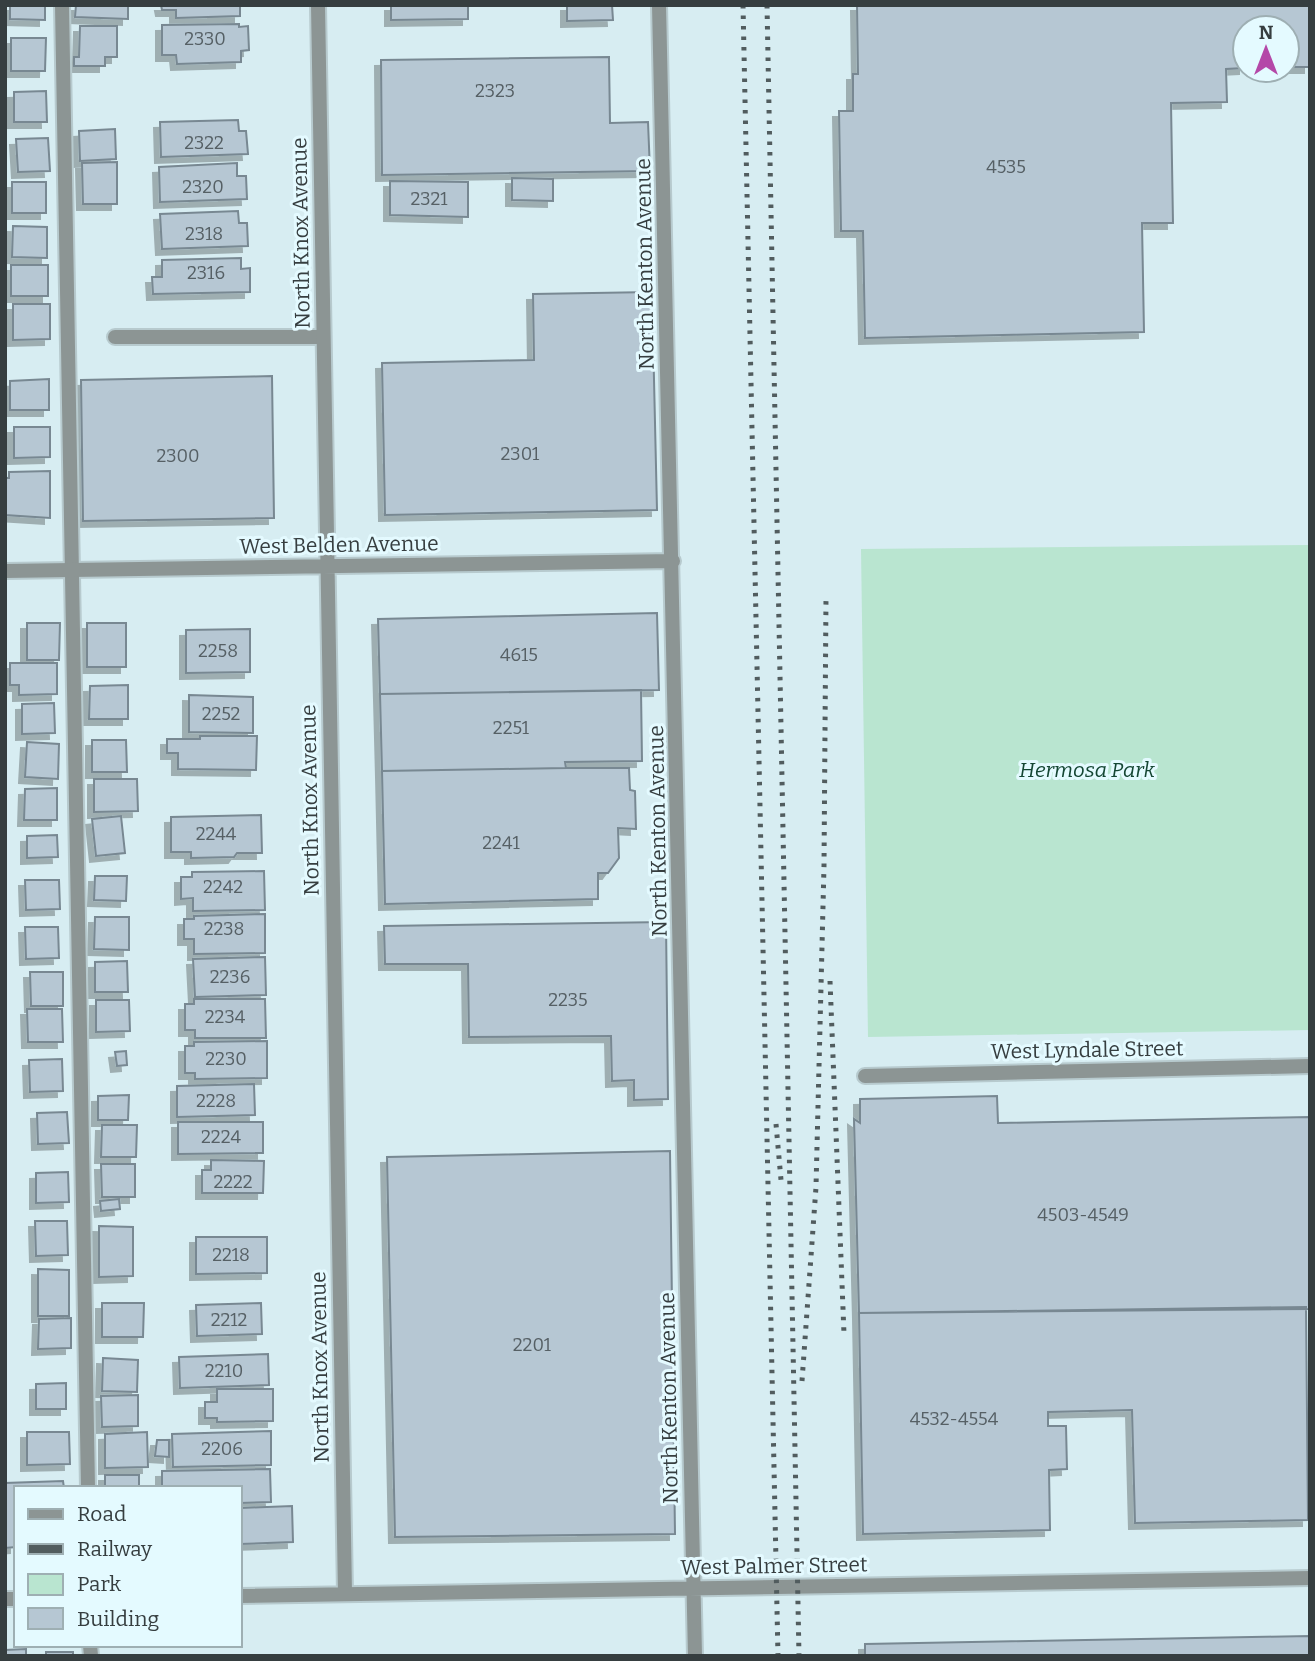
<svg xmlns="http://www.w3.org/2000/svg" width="1315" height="1661" font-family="Bitter,serif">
	<defs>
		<filter id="shadow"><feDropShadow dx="-6" dy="6" stdDeviation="0" flood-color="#0004"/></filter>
	</defs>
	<rect width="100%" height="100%" fill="#d7edf2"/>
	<!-- green -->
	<path fill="#b9e5d0" d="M1310 545V1030L868 1037 861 549Z"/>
	<!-- building -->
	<path fill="#b6c7d3" stroke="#788892" stroke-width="2" filter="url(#shadow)" d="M10 5H45V20L10 19Z
		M76 5H128V19L75 17Z
		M161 5H240V16L176 18V10H162Z
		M391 5H468V19L391 20Z
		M567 5H612L613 20 567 21Z
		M857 5H1310V67H1287V28H1245V68L1226 69 1227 102 1171 103 1173 223H1142L1144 332 865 338 863 231H841L839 111H853V74H858Z
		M239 24V27L248 26 249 50 241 51V62L177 64 176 55H162V25Z
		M80 26H117V57H105V66H74V57H79Z
		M11 38H46L45 71H11Z
		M609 57 610 123 648 122 650 171 382 175 381 60Z
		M46 91 47 122H14V92Z
		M238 120 239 131H246L248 154 161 157 160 122Z
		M115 129 116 159 80 161 79 131Z
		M48 138 50 171 18 172 16 139Z
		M117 162V204H83L82 163Z
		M237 163V176H246L247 199 160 202 159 167Z
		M512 178 553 179V201L512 200Z
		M390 181 468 182V217L390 215Z
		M12 182H46V213H12Z
		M238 211 239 223H247L248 246 162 249 160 214Z
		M13 226 47 227V258L12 257Z
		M241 258V269L250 268V292L153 294 152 277H162V260Z
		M11 265H48V296H11Z
		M652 292 657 510 385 515 382 363 534 360 533 294Z
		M13 304H50V339L13 340Z
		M272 376 274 518 83 521 81 380Z
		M49 379V410H10V381Z
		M14 427H50V457L14 458Z
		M50 471V518L5 515V478H9V472Z
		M657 613 659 690 380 694 378 619Z
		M27 623H60L59 660H27Z
		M87 623H126V667H87Z
		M250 629V672L186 673V630Z
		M10 663H57V694L19 695V685H10Z
		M128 685V719H89L90 686Z
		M641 690 642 761 565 762 566 768 382 771 380 694Z
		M189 695 253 697V733L189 732Z
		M54 703 55 733 22 734V704Z
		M200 736H257L256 770 178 769V753H167V739H200Z
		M92 740H126L127 772H92Z
		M27 742 59 744 58 779 25 777Z
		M566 768H629L630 790 635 791 636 829 618 828 619 858 608 873H598V899L385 904 382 771Z
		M94 779H137L138 811 94 812Z
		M57 788V820H24L25 789Z
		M261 815 262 853H237L234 857 191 858V852H171V817Z
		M121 816 125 853 96 856 92 819Z
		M57 835 58 857 27 858V836Z
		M264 871 265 910 193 911V898L181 899V877H192V872Z
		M95 876H127L126 901 94 900Z
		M25 880H59L60 909 26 910Z
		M265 914V953L194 954V939H184V919H194V916Z
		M95 917H129V950L94 949Z
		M666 922 668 1099 634 1100V1080L612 1081 611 1036 469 1037 468 964H385L384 926Z
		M25 927H58L59 958 26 959Z
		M265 957 266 995 195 997 193 959Z
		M127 961 128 992H95V962Z
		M30 972H63V1006H31Z
		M194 999H265L266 1038H195V1030H185V1004H194Z
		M96 1000H129L130 1031 96 1032Z
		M27 1009H62L63 1042H28Z
		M267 1041V1078L195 1079V1073H185V1046H194V1042Z
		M126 1051 127 1065 117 1066 115 1052Z
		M62 1059 63 1091 30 1092 29 1060Z
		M254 1084 255 1115 177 1117V1086Z
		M129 1095 128 1120H98V1096Z
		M997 1096 998 1123 1310 1117V1309L859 1313 854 1119 860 1123V1099Z
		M67 1112 69 1143 38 1144 37 1113Z
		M178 1122H263V1153L178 1154Z
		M102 1125H137L136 1157H101Z
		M670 1151 675 1534 395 1537 387 1157Z
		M211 1160 264 1161 263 1193H202V1170H211Z
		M101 1164H135V1197H102Z
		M68 1172 69 1202 36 1203V1173Z
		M119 1199 120 1209 101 1211 100 1201Z
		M35 1221H67L68 1255 36 1256Z
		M99 1226 133 1227V1276L99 1277Z
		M196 1237H267V1273L196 1274Z
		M38 1269 69 1270V1316H38Z
		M102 1303H144L143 1337H102Z
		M261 1303 262 1334 197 1336 196 1305Z
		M1306 1307 1308 1520 1135 1523 1132 1410 1048 1412V1426H1066L1067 1469 1049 1470 1050 1530 863 1534 859 1313Z
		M71 1318V1348L38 1349 39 1319Z
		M268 1354 269 1385 180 1388 179 1357Z
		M103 1358 138 1360 137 1392 102 1391Z
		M66 1383V1409H36V1384Z
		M217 1389H273V1421L217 1422V1418H205V1402H217Z
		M138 1395V1426L102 1427 101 1396Z
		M271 1431V1465L173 1467 172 1434Z
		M27 1432H69L70 1464 27 1465Z
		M147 1432 148 1467 105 1468V1434Z
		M157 1440H169V1457L155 1456Z
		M270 1469 271 1502 240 1503V1488H162V1471Z
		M105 1475H139V1488H105Z
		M63 1481 64 1488H16V1547L5 1548V1483Z
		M292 1506 293 1542 240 1544V1508Z
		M1310 1636V1656H865V1644Z
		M26 1649V1656H5V1650Z
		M46 1652H73V1656H46Z"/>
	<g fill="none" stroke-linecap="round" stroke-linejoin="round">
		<defs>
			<path id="lane" d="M62 5 88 1488
				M115 337H323
				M90 1645 91 1656"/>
			<path id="street" d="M318 5 345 1594
				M659 5 695 1656
				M5 571 673 561
				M865 1076 1310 1066
				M240 1596 1310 1578
				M5 1599H16"/>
		</defs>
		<!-- lane casing -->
		<use href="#lane" stroke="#b7cace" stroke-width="18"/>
		<!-- street casing -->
		<use href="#street" stroke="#b7cace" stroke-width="18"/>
		<!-- lane -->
		<use href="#lane" stroke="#8c9594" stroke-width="14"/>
		<!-- street -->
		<use href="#street" stroke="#8c9594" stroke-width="14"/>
		<!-- rail -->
		<path stroke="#515c5e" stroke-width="5" stroke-dasharray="3.5 7" stroke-linecap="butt" d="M743 5 778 1656
			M767 5 799 1656
			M830 981 844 1334
			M776 1124 781 1180
			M802 1381 816 1187 824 866 826 597"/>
	</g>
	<g text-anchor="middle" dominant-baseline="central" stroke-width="6" stroke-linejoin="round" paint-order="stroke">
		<!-- number labels -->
		<g font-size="18" fill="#566065">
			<text x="205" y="39">2330</text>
			<text x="495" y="91">2323</text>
			<text x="204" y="143">2322</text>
			<text x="1006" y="167">4535</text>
			<text x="203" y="187">2320</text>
			<text x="429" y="199">2321</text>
			<text x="204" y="234">2318</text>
			<text x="206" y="273">2316</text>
			<text x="520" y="454">2301</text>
			<text x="178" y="456">2300</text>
			<text x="218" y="651">2258</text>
			<text x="519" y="655">4615</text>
			<text x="221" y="714">2252</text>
			<text x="511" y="728">2251</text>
			<text x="216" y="834">2244</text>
			<text x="501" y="843">2241</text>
			<text x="223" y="887">2242</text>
			<text x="224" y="929">2238</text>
			<text x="230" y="977">2236</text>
			<text x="568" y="1000">2235</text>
			<text x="225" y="1017">2234</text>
			<text x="226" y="1059">2230</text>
			<text x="216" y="1101">2228</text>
			<text x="221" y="1137">2224</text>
			<text x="233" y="1182">2222</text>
			<text x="1083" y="1215">4503-4549</text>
			<text x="231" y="1255">2218</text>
			<text x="229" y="1320">2212</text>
			<text x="532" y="1345">2201</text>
			<text x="224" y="1371">2210</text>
			<text x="954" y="1419">4532-4554</text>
			<text x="222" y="1449">2206</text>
		</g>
		<!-- street labels -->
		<g font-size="21" fill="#363e40" stroke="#e4faff">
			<text transform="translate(301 233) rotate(-91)">North Knox Avenue</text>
			<text transform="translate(645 264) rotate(-91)">North Kenton Avenue</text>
			<text transform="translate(339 545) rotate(-1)">West Belden Avenue</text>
			<text transform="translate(310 800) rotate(-91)">North Knox Avenue</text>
			<text transform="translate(658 831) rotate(-91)">North Kenton Avenue</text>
			<text transform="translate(1087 1050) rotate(-1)">West Lyndale Street</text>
			<text transform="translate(320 1367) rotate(-91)">North Knox Avenue</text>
			<text transform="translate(669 1398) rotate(-91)">North Kenton Avenue</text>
			<text transform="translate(774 1566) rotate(-1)">West Palmer Street</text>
		</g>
		<!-- park labels -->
		<g font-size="21" font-style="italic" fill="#144633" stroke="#e4faff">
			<text x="1087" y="770">Hermosa Park</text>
		</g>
	</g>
	<!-- border -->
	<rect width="1315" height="1661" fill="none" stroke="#363e40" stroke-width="14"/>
	<!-- legend -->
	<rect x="14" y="1486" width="228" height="161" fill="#e4faff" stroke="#9eafb3" stroke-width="2"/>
	<rect x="28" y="1509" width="35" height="10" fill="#8c9594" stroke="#9eafb3" stroke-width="2"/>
	<text x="77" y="1521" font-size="21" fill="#363e40">Road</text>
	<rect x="28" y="1544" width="35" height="10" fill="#515c5e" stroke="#9eafb3" stroke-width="2"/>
	<text x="77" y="1556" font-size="21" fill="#363e40">Railway</text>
	<rect x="28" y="1574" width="35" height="21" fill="#b9e5d0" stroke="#9eafb3" stroke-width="2"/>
	<text x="77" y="1591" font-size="21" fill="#363e40">Park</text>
	<rect x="28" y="1608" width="35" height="21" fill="#b6c7d3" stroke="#9eafb3" stroke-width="2"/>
	<text x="77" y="1626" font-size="21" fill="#363e40">Building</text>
	<!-- north arrow -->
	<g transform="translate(1266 49)"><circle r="33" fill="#e4faff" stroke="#9eafb3" stroke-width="2"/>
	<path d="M0-5L12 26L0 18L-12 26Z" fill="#b448a8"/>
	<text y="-10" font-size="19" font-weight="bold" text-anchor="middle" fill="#363e40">N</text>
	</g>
</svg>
